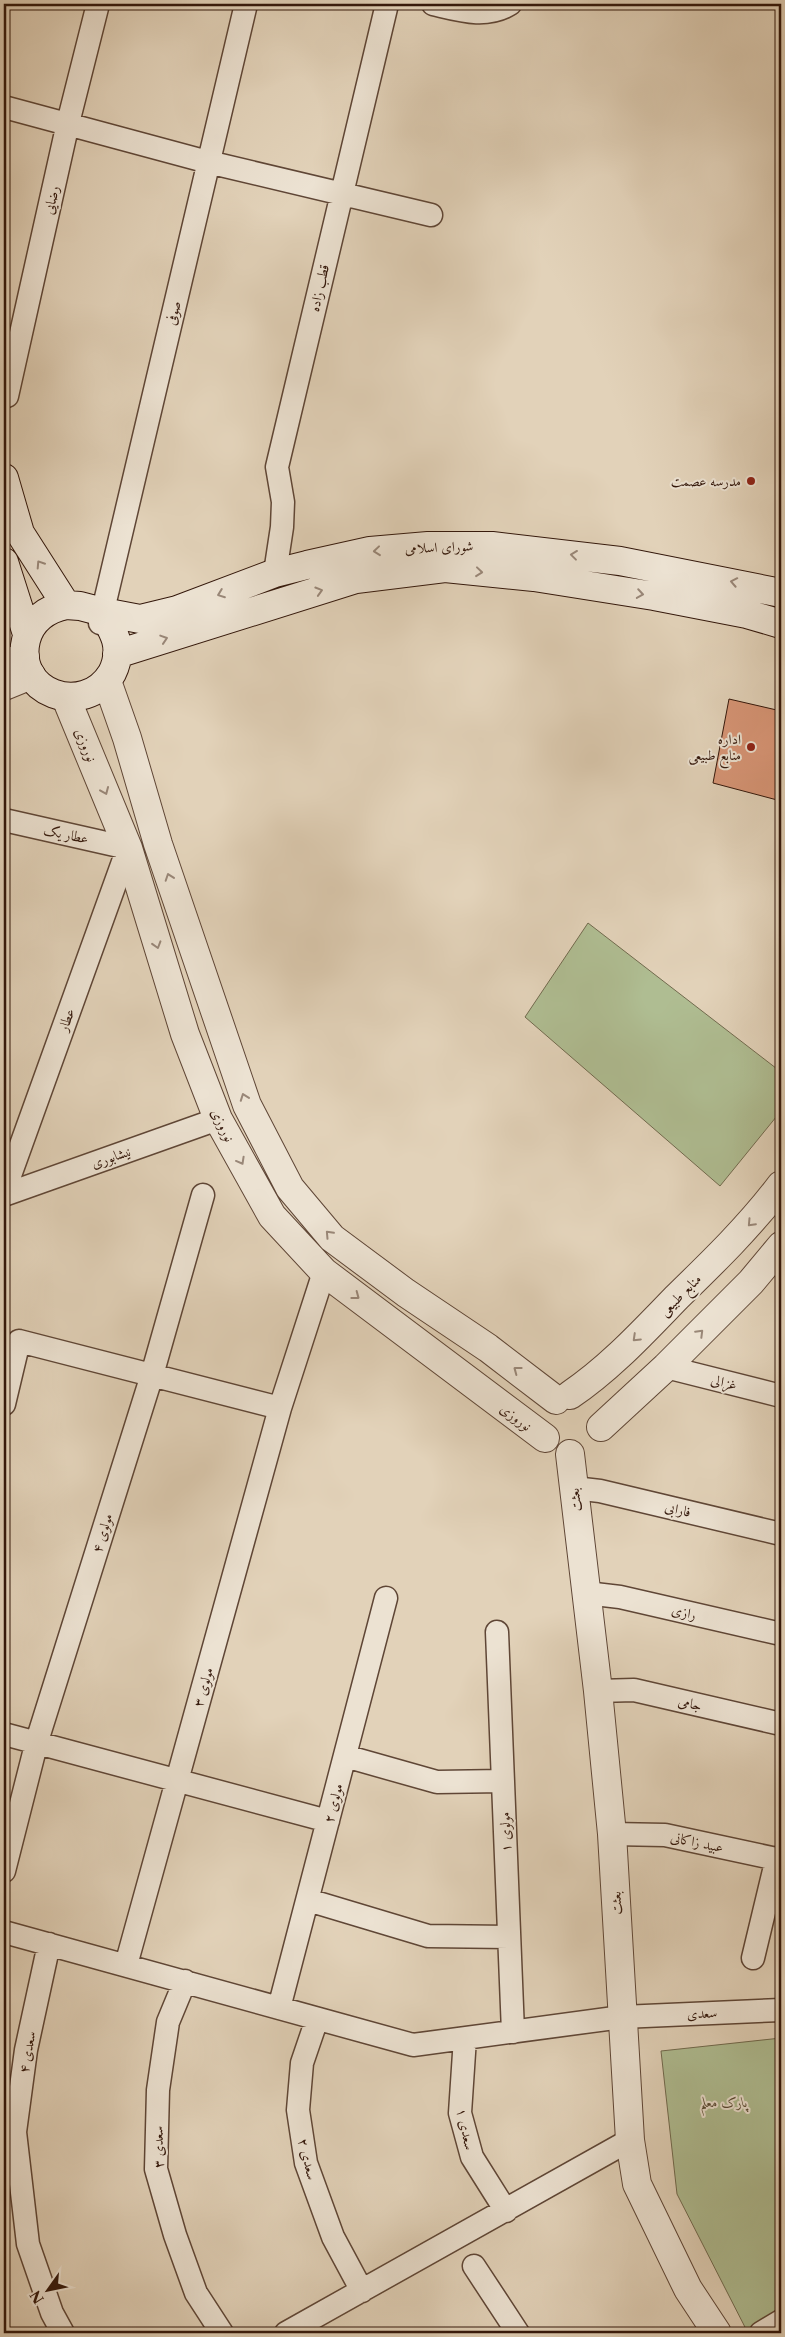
<svg xmlns="http://www.w3.org/2000/svg" width="785" height="2337" font-family="'Libre Caslon Text',Amiri,serif">
	<rect width="100%" height="100%" fill="#e2d2b9"/>
	<filter id="stains"><feTurbulence type="fractalNoise" baseFrequency=".004" numOctaves="4"/><feColorMatrix values="0 0 0 0 .2 0 0 0 0 .09 0 0 0 0 .02 0 0 0 .5 -.17"/></filter>
	<radialGradient id="worn" r=".72"><stop offset=".6" stop-color="#630" stop-opacity="0"/><stop offset="1" stop-color="#630" stop-opacity=".3"/></radialGradient>
	<!-- green -->
	<path fill="#afbd92" stroke="#716a4e" d="M588 923 781 1072V1111L720 1186 525 1017Z
		M781 2038V2313L748 2333 677 2194 661 2051Z"/>
	<!-- building -->
	<path fill="#d89677" stroke="#33170b" d="M729 699 781 711V801L713 783Z"/>
	<g fill="none" stroke-linecap="round" stroke-linejoin="round">
		<defs>
			<path id="minor" d="M433 4C459 10 486 19 510 4
				M4 107 208 162 431 215
				M7 396 68 123 98 4
				M275 573 282 527 283 502 277 467 387 4
				M100 623 246 4
				M4 820 128 848 4 1192
				M4 1195 218 1119
				M666 1367 781 1396
				M4 1404 19 1341 280 1408
				M574 1488 600 1491 781 1534
				M586 1593 620 1597 781 1634
				M497 1632 513 2032
				M598 1691 634 1690 781 1724
				M4 1734 328 1821
				M345 1756 437 1782 503 1781
				M612 1834 665 1835 781 1860
				M4 1871 37 1741 152 1375 203 1195
				M308 1900 428 1936 509 1937
				M4 1932 413 2045 622 2017 781 2010
				M49 1944 26 2050 15 2132 28 2244 52 2313 63 2333
				M753 1958 777 1858
				M126 1965 280 1408 324 1272
				M185 1981 168 2022 158 2090 156 2169 175 2235 196 2293 222 2333
				M279 2008 386 1598
				M317 2019 302 2063 298 2110 306 2163 333 2237 362 2291
				M465 2038 460 2113 472 2157 506 2211
				M474 2266 518 2333
				M286 2333 630 2140
				M761 2333 781 2321"/>
			<path id="tertiary" d="M4 664 25 657
				M107 681 127 738 158 844 247 1105 290 1188 332 1238 406 1293 488 1348 556 1400
				M4 686 31 675
				M66 698 128 848 185 1034 218 1119 272 1216 324 1272 545 1438
				M570 1395C610 1368 643 1332 677 1297 714 1261 750 1226 781 1185
				M601 1427 666 1367 751 1282 781 1246
				M570 1454 598 1691 612 1834 630 2140 637 2184 688 2289 717 2333"/>
			<path id="secondary" d="M4 478 20 533 66 605
				M4 562 27 634
				M66 605 80 606 103 612C107 621 113 630 116 640 119 651 117 663 112 673 84 719 13 693 26 640 31 620 47 609 66 605Z
				M103 612 140 619 177 610 275 573 307 565 370 551 428 546H492L620 561 781 593
				M117 654 356 579 445 568 534 577 654 596 747 614 781 624"/>
		</defs>
		<!-- minor casing -->
		<use href="#minor" stroke="#5f4636" stroke-width="25"/>
		<!-- tertiary casing -->
		<use href="#tertiary" stroke="#5f4636" stroke-width="30"/>
		<!-- secondary casing -->
		<use href="#secondary" stroke="#33170b" stroke-width="30"/>
		<!-- minor -->
		<use href="#minor" stroke="#ece2d2" stroke-width="22"/>
		<!-- tertiary -->
		<use href="#tertiary" stroke="#ece2d2" stroke-width="28"/>
		<!-- secondary -->
		<use href="#secondary" stroke="#ece2d2" stroke-width="28"/>
	</g>
	<!-- one-way arrows -->
	<defs><path id="oneway-chevron" d="M-2-3.5L2.5 0L-2 3.5" fill="none" stroke-width="1.6" stroke-linecap="round" stroke-linejoin="round" transform="scale(1.25)"/></defs>
	<g stroke="#998778">
		<use href="#oneway-chevron" transform="translate(377 551) rotate(174)"/>
		<use href="#oneway-chevron" transform="translate(574 555) rotate(-173)"/>
		<use href="#oneway-chevron" transform="translate(40 564) rotate(-123)"/>
		<use href="#oneway-chevron" transform="translate(479 572) rotate(6)"/>
		<use href="#oneway-chevron" transform="translate(734 582) rotate(-169)"/>
		<use href="#oneway-chevron" transform="translate(319 591) rotate(-17)"/>
		<use href="#oneway-chevron" transform="translate(221 594) rotate(159)"/>
		<use href="#oneway-chevron" transform="translate(640 594) rotate(9)"/>
		<use href="#oneway-chevron" transform="translate(164 639) rotate(-18)"/>
		<use href="#oneway-chevron" transform="translate(105 791) rotate(67)"/>
		<use href="#oneway-chevron" transform="translate(169 877) rotate(-109)"/>
		<use href="#oneway-chevron" transform="translate(157 945) rotate(73)"/>
		<use href="#oneway-chevron" transform="translate(244 1097) rotate(-110)"/>
		<use href="#oneway-chevron" transform="translate(241 1161) rotate(61)"/>
		<use href="#oneway-chevron" transform="translate(751 1223) rotate(133)"/>
		<use href="#oneway-chevron" transform="translate(329 1234) rotate(-133)"/>
		<use href="#oneway-chevron" transform="translate(356 1296) rotate(37)"/>
		<use href="#oneway-chevron" transform="translate(700 1333) rotate(-45)"/>
		<use href="#oneway-chevron" transform="translate(636 1338) rotate(136)"/>
		<use href="#oneway-chevron" transform="translate(517 1370) rotate(-143)"/>
	</g>
	<!-- markers -->
	<g fill="#8f2418" stroke="#ece2d2" stroke-width="2">
		<circle cx="751" cy="481" r="5"/>
		<circle cx="751" cy="747" r="5"/>
	</g>
	<g text-anchor="middle" dominant-baseline="central" stroke-width="4" stroke-linejoin="round" paint-order="stroke">
		<!-- street labels -->
		<g font-size="14" fill="#33170b" stroke="#ece2d2">
			<text transform="translate(51 200) rotate(-77)">رضایی</text>
			<text transform="translate(319 288) rotate(-77)">قطب زاده</text>
			<text transform="translate(173 313) rotate(-77)">صوفی</text>
			<text transform="translate(439 547) rotate(-2)">شورای اسلامی</text>
			<text transform="translate(86 745) rotate(67)">نوروزی</text>
			<text transform="translate(66 834) rotate(12)">عطار یک</text>
			<text transform="translate(66 1020) rotate(-70)">عطار</text>
			<text transform="translate(223 1125) rotate(64)">نوروزی</text>
			<text transform="translate(111 1157) rotate(-19)">نیشابوری</text>
			<text transform="translate(680 1295) rotate(-45)">منابع طبیعی</text>
			<text transform="translate(724 1382) rotate(14)">غزالی</text>
			<text transform="translate(516 1417) rotate(37)">نوروزی</text>
			<text transform="translate(575 1500) rotate(-97)">بعثت</text>
			<text transform="translate(678 1509) rotate(14)">فارابی</text>
			<text transform="translate(102 1533) rotate(-73)">مولوی ۴</text>
			<text transform="translate(684 1612) rotate(13)">رازی</text>
			<text transform="translate(203 1687) rotate(-74)">مولوی ۳</text>
			<text transform="translate(690 1703) rotate(13)">جامی</text>
			<text transform="translate(333 1803) rotate(-75)">مولوی ۲</text>
			<text transform="translate(505 1832) rotate(-92)">مولوی ۱</text>
			<text transform="translate(697 1842) rotate(12)">عبید زاکانی</text>
			<text transform="translate(616 1903) rotate(-93)">بعثت</text>
			<text transform="translate(702 2013) rotate(-3)">سعدی</text>
			<text transform="translate(27 2052) rotate(-80)">سعدی ۴</text>
			<text transform="translate(466 2129) rotate(78)">سعدی ۱</text>
			<text transform="translate(158 2147) rotate(-91)">سعدی ۳</text>
			<text transform="translate(308 2159) rotate(77)">سعدی ۲</text>
		</g>
		<!-- poi labels -->
		<g font-size="14" fill="#33170b" stroke="#ece2d2" text-anchor="end">
			<text x="741" y="481">مدرسه عصمت</text>
			<text x="741" y="739">اداره<tspan x="741" dy="16">منابع طبیعی</tspan></text>
		</g>
		<!-- park labels -->
		<g font-size="14" font-style="italic" fill="#584934" stroke="#ece2d2">
			<text x="724" y="2102">پارک معلم</text>
		</g>
	</g>
	<!-- margin -->
	<rect width="785" height="2337" fill="none" stroke="#e2d2b9" stroke-width="20"/>
	<rect x="5" y="5" width="775" height="2327" fill="none" stroke="#33170b" stroke-width="2.5"/>
	<rect x="10" y="10" width="765" height="2317" fill="none" stroke="#33170b"/>
	<!-- north arrow -->
	<g transform="translate(48 2290) rotate(237)" stroke="#ece2d2" stroke-width="4" paint-order="stroke">
	<path d="M0-4L9 19L0 12L-9 19Z" fill="#33170b"/>
	<text y="-8" font-size="14" font-weight="bold" text-anchor="middle" fill="#33170b">N</text>
	</g>
	<rect width="100%" height="100%" filter="url(#stains)"/>
	<rect width="100%" height="100%" fill="url(#worn)"/>
</svg>
